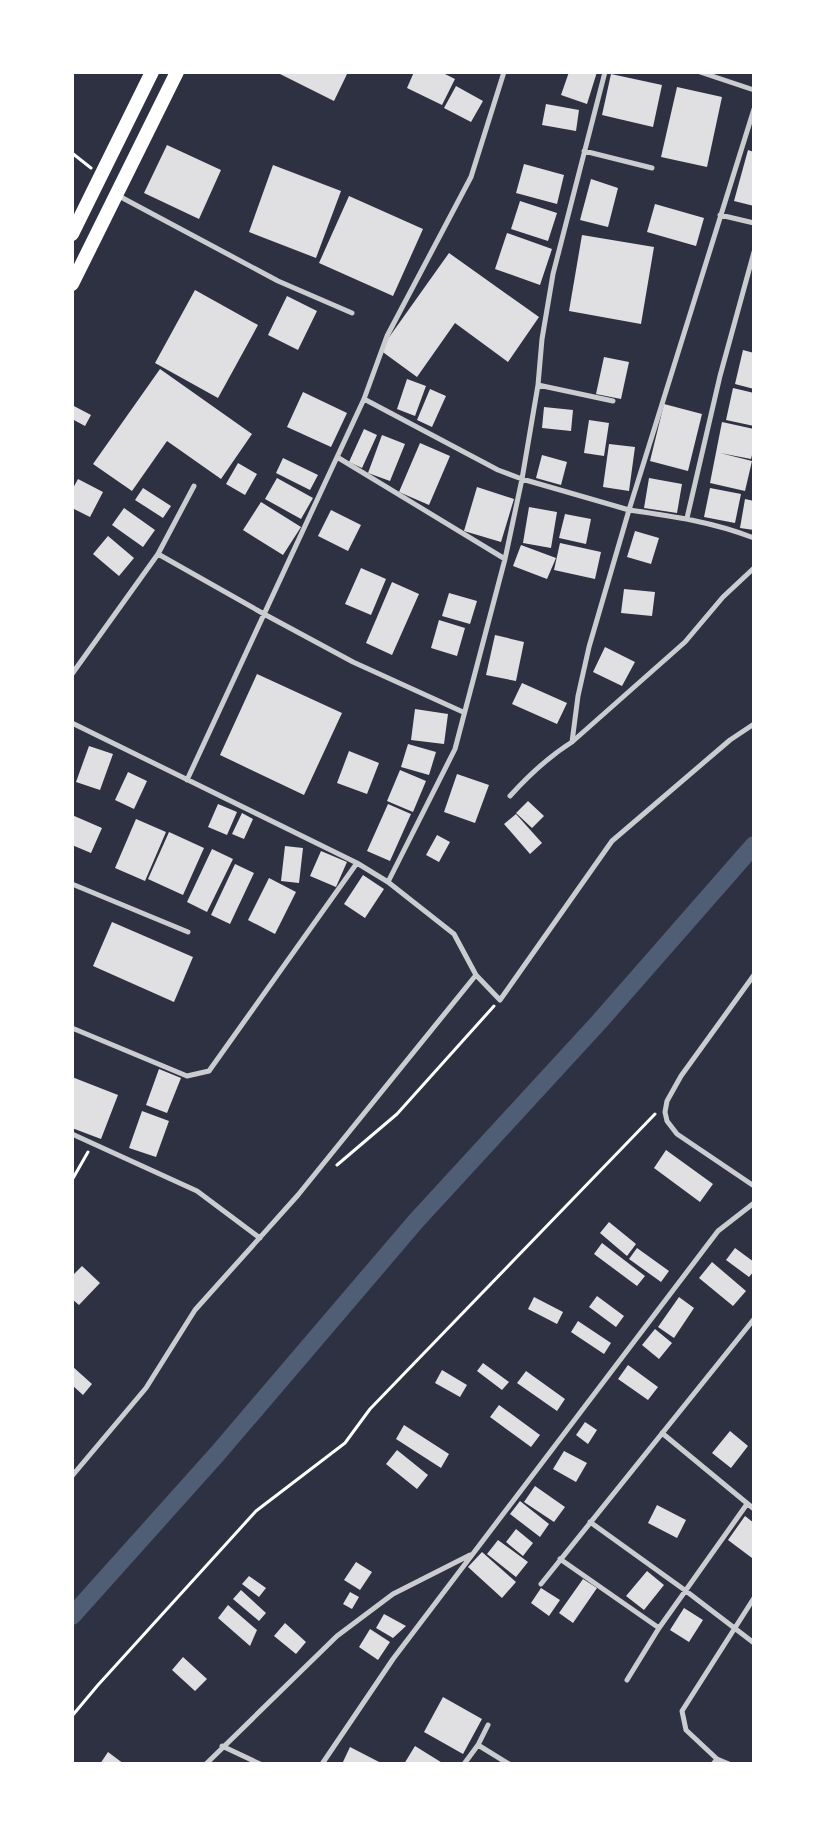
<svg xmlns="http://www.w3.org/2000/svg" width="826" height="1836" font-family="Spectral,serif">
	<rect width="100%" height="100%" fill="#2d3142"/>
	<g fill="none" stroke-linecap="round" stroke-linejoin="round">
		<!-- canal -->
		<path stroke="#4f5d75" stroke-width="18" d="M72 1616 218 1453 416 1221 599 1022 754 845"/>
	</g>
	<!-- building -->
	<path fill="#e0e0e3" d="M276 72H348L334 101Z
		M414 72H441L455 79 442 105 407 88Z
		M569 72H597L587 104 561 95Z
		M611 74 662 85 653 127 602 115Z
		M456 86 483 101 471 122 444 108Z
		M677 87 722 97 707 167 661 157Z
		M546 104 579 110 576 131 542 125Z
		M167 145 221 170 199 219 144 193Z
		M748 150 754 152V206L734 201Z
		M524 164 564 175 557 204 516 193Z
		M273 165 341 191 316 258 249 232Z
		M591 179 618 188 608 227 580 220Z
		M349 196 423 229 393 296 319 263Z
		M520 201 557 213 548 241 511 229Z
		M655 204 704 218 696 246 647 232Z
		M507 233 552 249 540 285 495 269Z
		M582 235 654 247 641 324 569 311Z
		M449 253 539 317 508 362 455 323 417 377 380 350Z
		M195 290 258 325 218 398 155 363Z
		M287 296 317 311 298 350 268 335Z
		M743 350 754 353V389L735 384Z
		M604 357 629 362 621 399 596 394Z
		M160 369 252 434 221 479 167 441 132 491 93 464Z
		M407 379 426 386 415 416 397 409Z
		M733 388 754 393V426L726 420Z
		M430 389 446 396 432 427 417 420Z
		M303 392 347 413 331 447 287 427Z
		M664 404 702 414 688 471 650 461Z
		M72 405 91 415 85 426 72 419Z
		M544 407 573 410 571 431 542 428Z
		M589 420 609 423 604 456 584 453Z
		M722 422 754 429V447L751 459 720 453 752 461 745 491 710 483Z
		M364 429 377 435 362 468 349 462Z
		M382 435 405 444 390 481 368 473Z
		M420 443 450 456 429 505 399 492Z
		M609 444 635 447 629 491 603 487Z
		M542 455 567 462 561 485 536 478Z
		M283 458 318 475 310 490 276 473Z
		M238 463 257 474 245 495 226 484Z
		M277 478 313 498 301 519 265 499Z
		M649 478 682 484 677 513 644 508Z
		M78 479 103 492 90 517 72 508V490Z
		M477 487 514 499 501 542 464 531Z
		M143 488 171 506 163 518 135 500Z
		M710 488 741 494 735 523 704 517Z
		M745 499 754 501V530L740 528Z
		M261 502 301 527 283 555 243 530Z
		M529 507 557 512 551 548 523 543Z
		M124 508 155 530 143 547 112 525Z
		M331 510 361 525 348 551 318 536Z
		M565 514 591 519 586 544 559 538Z
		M635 531 659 538 651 564 627 557Z
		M108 536 134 558 119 576 93 554Z
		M560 543 601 552 595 579 554 570Z
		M521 545 556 558 547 579 513 566Z
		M361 568 386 579 371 615 345 604Z
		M392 582 419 594 392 655 366 643Z
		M624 589 655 592 652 616 621 613Z
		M449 593 477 601 470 624 442 616Z
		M439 620 465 628 457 656 431 648Z
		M495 635 524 642 516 681 486 675Z
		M605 647 635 662 622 686 593 672Z
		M257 674 342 713 304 795 220 755Z
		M522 683 567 703 557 724 512 704Z
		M415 709 448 714 444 744 411 740Z
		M408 744 436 752 429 775 401 767Z
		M89 746 113 754 100 790 76 782Z
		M349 751 379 763 367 794 337 783Z
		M400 770 426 781 413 812 387 801Z
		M128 772 147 781 134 809 115 800Z
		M457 774 489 785 475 823 444 812Z
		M528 801 544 816 532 828 516 813Z
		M218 804 237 812 227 835 208 827Z
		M388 804 411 814 390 861 367 851Z
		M242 813 253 819 244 839 232 834Z
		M516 814 542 843 530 854 504 824Z
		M72 815 102 828 91 853 72 845Z
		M136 819 166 832 145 881 115 868Z
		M169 832 204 848 183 895 148 879Z
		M437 835 450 842 439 862 426 855Z
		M285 846 303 848 299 883 281 881Z
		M212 849 233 859 207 912 187 902Z
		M321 851 347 862 336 887 310 876Z
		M235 864 254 873 230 924 211 915Z
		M363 875 384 889 365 918 344 904Z
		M269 878 296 892 275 934 248 920Z
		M112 922 193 957 174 1002 93 966Z
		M159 1069 181 1078 167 1113 146 1105Z
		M72 1077 118 1095 101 1139 72 1128Z
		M142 1111 169 1121 156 1157 129 1148Z
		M666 1150 713 1184 700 1202 654 1168Z
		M609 1222 636 1244 627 1256 600 1233Z
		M602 1243 645 1276 637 1286 594 1254Z
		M637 1248 669 1271 661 1282 629 1259Z
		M735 1248 754 1262V1271L749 1277 726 1260Z
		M712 1262 746 1291 733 1306 699 1278Z
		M82 1266 100 1283 79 1305 72 1299V1276Z
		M597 1296 624 1316 616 1327 589 1307Z
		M534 1297 563 1312 557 1324 528 1309Z
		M679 1297 694 1308 674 1338 658 1327Z
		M578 1321 611 1343 604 1354 571 1332Z
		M655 1329 672 1343 659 1359 642 1345Z
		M483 1363 509 1382 502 1390 477 1371Z
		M628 1365 658 1387 648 1400 618 1379Z
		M72 1366 92 1384 83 1395 72 1385Z
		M442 1370 467 1385 460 1397 435 1383Z
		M526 1371 565 1399 557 1411 517 1383Z
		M499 1405 540 1435 531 1447 490 1417Z
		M585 1422 597 1430 588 1444 576 1435Z
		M404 1425 449 1454 441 1468 396 1439Z
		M730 1431 748 1446 731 1468 712 1453Z
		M397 1450 428 1475 417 1489 386 1464Z
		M564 1451 587 1463 576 1482 553 1469Z
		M535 1486 565 1507 554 1522 524 1502Z
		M520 1501 549 1524 540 1537 510 1514Z
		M657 1505 686 1520 677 1538 648 1523Z
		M745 1516 754 1523V1556L752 1558 728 1540Z
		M516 1529 533 1543 523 1556 506 1542Z
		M498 1540 528 1562 516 1577 487 1554Z
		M482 1552 516 1582 502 1598 468 1567Z
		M356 1562 372 1572 360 1590 344 1580Z
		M647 1571 664 1585 644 1610 626 1596Z
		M249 1576 266 1588 259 1597 242 1584Z
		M583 1579 597 1588 573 1623 559 1613Z
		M541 1588 560 1600 549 1616 531 1603Z
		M241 1590 266 1613 259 1621 233 1599Z
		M350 1592 359 1597 352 1609 343 1604Z
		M228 1605 257 1630 250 1646 218 1618Z
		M684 1608 703 1620 689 1642 670 1630Z
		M384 1614 406 1626 393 1638 376 1628Z
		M285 1623 306 1642 296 1654 274 1636Z
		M370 1629 390 1642 378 1660 359 1647Z
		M183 1657 207 1679 195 1691 172 1670Z
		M443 1697 482 1719 463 1754 424 1732Z
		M415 1746 444 1764H404Z
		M350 1747 383 1764H342Z
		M108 1752 124 1764H100Z"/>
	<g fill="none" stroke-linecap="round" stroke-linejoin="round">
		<!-- path -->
		<path stroke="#fff" stroke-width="3" d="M72 153 91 168
			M337 1165 397 1114 494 1006
			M72 1180 88 1152
			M72 1716 98 1685 256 1511 345 1443 370 1409 655 1114"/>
		<!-- minor -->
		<path stroke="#caccd0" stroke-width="5" d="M700 72 754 90
			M584 151 652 168
			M117 195 278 281 352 313
			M720 215 754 223
			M538 385 613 401
			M364 399 498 470 522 479 629 510 754 109
			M337 457 505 559 455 749 388 882
			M687 518 720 376 754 252
			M158 554 264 614 353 662 463 712
			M505 559 522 479 538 385 542 339 553 274 605 72
			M72 674 158 554 194 486
			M72 723 357 863 388 882 454 934 476 975
			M572 742 578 696 589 647 629 510C672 516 713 522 754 538
			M187 780 364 399 387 336 471 177 504 72
			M510 796C529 775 548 757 572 742L685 642 723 597 754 568
			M72 884 188 932
			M754 975 681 1076 667 1101 665 1112 667 1121 677 1134 754 1186
			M72 1028 187 1076 209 1071 357 863
			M72 1134 197 1191 260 1238
			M662 1433 754 1509
			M72 1476 146 1388 195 1310 298 1195 476 975 500 1000 612 841 730 740 754 724
			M590 1522 686 1591 754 1643
			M560 1559 659 1628
			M541 1584 754 1319
			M627 1680 659 1628 747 1504
			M478 1745 509 1764
			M222 1746 260 1764
			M717 1759 729 1764
			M206 1764 337 1636 393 1594 470 1555
			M322 1764 393 1659 718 1231 754 1203
			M464 1764 478 1745 488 1725
			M713 1764 717 1759 686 1730 682 1711 754 1598"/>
		<!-- trunk -->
		<path stroke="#fff" stroke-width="14" d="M72 234 152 72
			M72 284 177 72"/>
	</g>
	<!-- border -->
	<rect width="826" height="1836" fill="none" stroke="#ffffff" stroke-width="148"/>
</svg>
